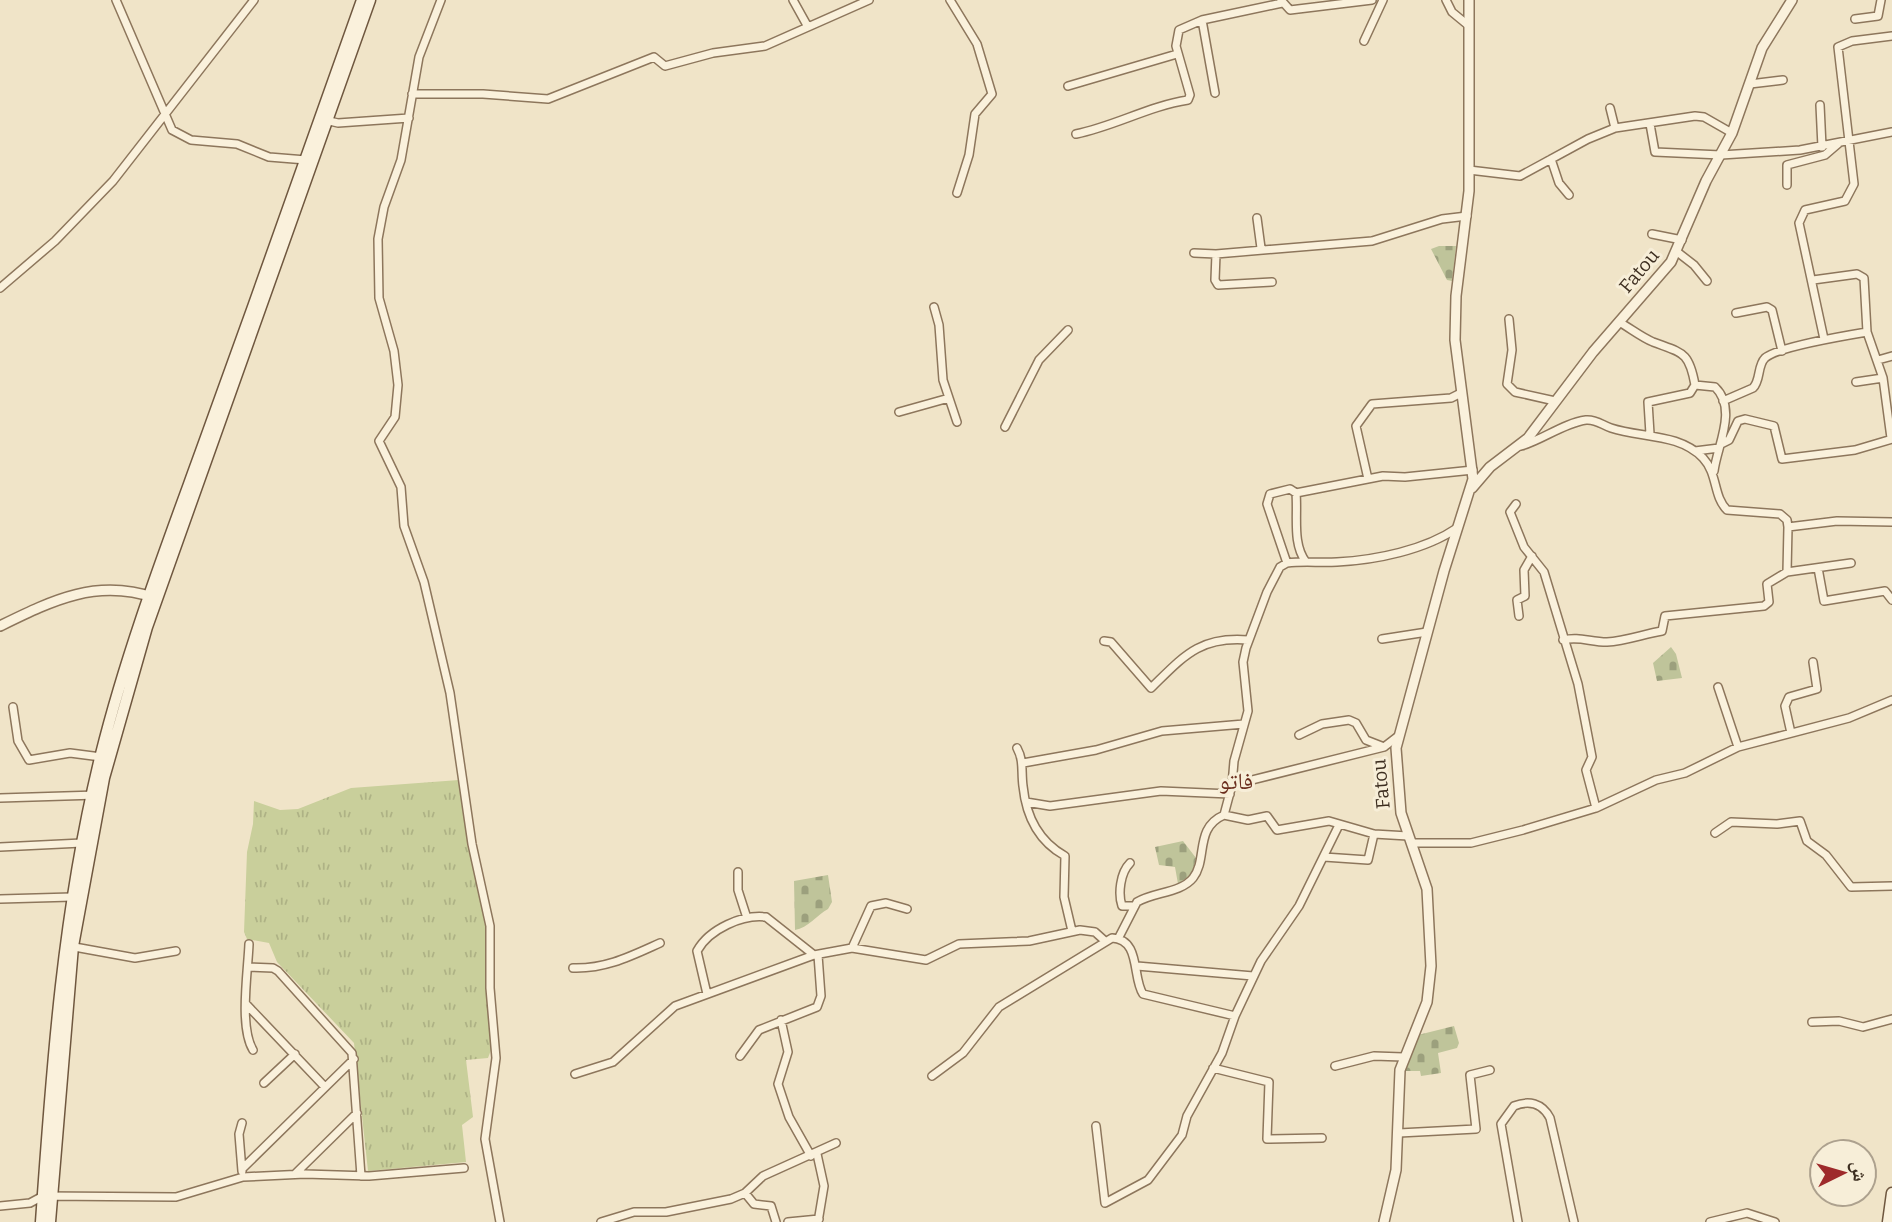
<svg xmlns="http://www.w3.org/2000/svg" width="1892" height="1222" font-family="Bitter,'Noto Naskh Arabic',serif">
	<defs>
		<pattern id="grass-tufts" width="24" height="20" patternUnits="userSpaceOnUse" patternTransform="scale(1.75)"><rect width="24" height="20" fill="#c9cf9b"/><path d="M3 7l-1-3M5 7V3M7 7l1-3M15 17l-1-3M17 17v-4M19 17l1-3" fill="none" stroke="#aeb285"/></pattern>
		<pattern id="cemetery-stones" width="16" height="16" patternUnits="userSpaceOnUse" patternTransform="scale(1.75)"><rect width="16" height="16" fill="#bfc49a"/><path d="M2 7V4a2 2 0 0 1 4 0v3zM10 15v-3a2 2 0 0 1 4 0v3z" fill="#9ca07d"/></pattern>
	</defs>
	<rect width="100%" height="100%" fill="#f0e4c8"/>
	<!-- grass -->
	<path fill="url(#grass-tufts)" d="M459 780 487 937 491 1050 488 1058 466 1060 473 1117 462 1125 466 1162 368 1171 354 1043 277 962 269 943 247 939 244 932 247 852 253 824 254 801 280 810 298 809 351 788Z"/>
	<!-- cemetery -->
	<path fill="url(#cemetery-stones)" d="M1439 246H1456L1452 281 1447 280 1431 249Z
		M1671 647 1676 654 1682 678 1657 681 1653 663Z
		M1183 841 1196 858 1192 874 1178 884 1175 867 1159 865 1155 847Z
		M828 875 832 902 828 909C817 915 808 928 795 930L794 881Z
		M1454 1026 1459 1043 1457 1048 1438 1053 1441 1073 1421 1076 1420 1071H1405L1406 1058 1418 1035Z"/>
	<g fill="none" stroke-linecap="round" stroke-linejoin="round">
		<defs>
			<path id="minor" d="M116 0 172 130 191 140 237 144 269 157 306 160
				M441 0 419 57 401 160 384 207 378 239 379 298 394 351 398 385 395 417 379 441 401 487 404 526 424 582 450 693 472 844 490 926V988L496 1058 485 1139 500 1222
				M793 0 808 27
				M950 0 977 44 992 94 975 114 969 155 957 193
				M1281 0 1290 10 1372 0
				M1446 0 1452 12 1469 26
				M1855 19 1878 16 1881 0
				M1202 20 1215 93
				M1364 41 1383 0
				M1750 84 1783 80
				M1068 86 1177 54
				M412 94H483L548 99 654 57 665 66 713 53 765 46 869 0
				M1820 105 1822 147
				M1610 108 1615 128
				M325 120 338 123 409 118
				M1650 124 1655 152 1721 155 1800 150 1892 132
				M1076 134C1115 126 1149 106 1188 100L1190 95 1176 46 1179 30 1202 20 1282 3
				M1551 159 1559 183 1569 195
				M1469 170 1520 176 1588 139 1615 128 1695 116 1704 117 1732 133
				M1787 185V165L1825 155 1839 143
				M1257 218 1261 248
				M1652 234 1682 240
				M1676 251 1694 265 1707 281
				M1194 253 1216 254 1372 241 1442 219 1467 216
				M1216 254 1215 280 1218 285 1272 282
				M1813 280 1857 274 1864 278 1867 332 1883 378 1891 438
				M0 288 55 241 113 181 254 0
				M934 307 939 325 943 380 957 422
				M1736 313 1767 307 1772 310 1782 351
				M1509 319 1512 350 1507 384 1515 392 1555 401
				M1619 322C1630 328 1641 337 1653 342 1682 353 1689 351 1695 385L1690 393 1648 402 1650 434
				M1824 339 1799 223 1805 210 1845 201 1854 184 1838 47 1852 41 1892 36
				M1878 360 1892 356
				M1856 382 1883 378
				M1695 385 1715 387C1738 409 1717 446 1714 471
				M1723 401 1753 388C1761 380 1757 366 1765 358 1777 347 1849 335 1867 332
				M899 412 949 398
				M1005 427 1039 360 1068 330
				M1721 444 1729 440 1738 421 1745 419 1774 426 1782 459 1855 450 1892 439
				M1521 446C1542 440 1564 423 1586 420 1596 419 1602 425 1611 428 1641 438 1679 433 1703 458 1718 474 1713 496 1727 510L1780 514 1787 520 1788 527 1837 521 1892 522
				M1695 451 1719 448
				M1368 479 1356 426 1372 404 1451 398 1461 393
				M1296 493C1298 516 1292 544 1306 562
				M1516 504 1510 512 1524 547 1544 572 1578 684 1592 757 1586 770 1596 808
				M1287 563 1267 504 1270 494 1290 489 1296 493 1383 476 1405 477 1473 470
				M1818 568 1824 601 1885 591 1892 600
				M1787 572 1788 527
				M1519 616 1517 600 1525 596 1524 570 1532 556
				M1382 639 1427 632
				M1563 640C1579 636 1590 642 1607 642 1625 641 1644 634 1662 631L1665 616 1764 606 1769 602 1767 584 1787 572 1851 563
				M1104 641 1111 642 1151 688C1183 657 1199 636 1248 640
				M1718 687 1738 747
				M13 707 18 741 29 760 70 753 101 757
				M1791 733 1785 706 1789 697 1817 689 1813 662
				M1299 735 1322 724 1349 720 1356 723 1366 740 1384 747 1397 737
				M1017 748C1024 761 1021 771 1023 786 1026 816 1038 841 1065 856L1064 897 1072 931
				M1023 763 1096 750 1162 731 1244 724
				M1232 785 1384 747
				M0 798 97 795
				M1026 802 1050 806 1161 791 1230 794
				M1224 815 1232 785 1234 761 1248 711 1243 662 1246 648 1267 592 1280 567 1287 563C1304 561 1320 563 1337 562 1376 560 1425 550 1457 528
				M1715 833 1731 822 1777 824 1800 821 1807 841 1826 855 1851 887 1892 886
				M1412 843H1471L1523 830 1596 808 1656 780 1685 773 1738 747 1849 718 1892 700
				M0 847 82 843
				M1324 857 1368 860 1374 834
				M1130 863C1120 873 1118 894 1122 906H1133
				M738 872V890L747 918
				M0 899 72 897
				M1118 939 1137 902C1153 892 1181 893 1193 878 1208 859 1194 828 1224 815L1248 820 1267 816 1277 830 1329 821 1374 834 1408 836
				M249 944C248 971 239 1027 253 1050
				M69 946 135 958 176 951
				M852 948 871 906 886 903 907 909
				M1137 966 1253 976
				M248 967 273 968 278 971 352 1053 361 1176
				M573 968C606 969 631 956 660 943
				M707 994 697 951C709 929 743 914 766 917L814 955
				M246 1004 325 1087
				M781 1020 788 1052 778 1084 789 1117 811 1156
				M1812 1022 1839 1021 1863 1027 1892 1019
				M740 1056 759 1030 817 1007 821 996 818 955
				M1335 1066 1374 1056 1403 1057
				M1213 1068 1269 1082 1267 1139 1322 1138
				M575 1074 613 1062 675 1006 814 955 852 948 926 960 959 944 1029 941 1080 930 1095 932 1105 941
				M932 1076 963 1053 999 1007 1112 938C1141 939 1132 978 1143 994L1235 1016
				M264 1083 295 1054
				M1096 1126 1105 1203 1148 1180 1182 1135 1187 1116 1222 1053 1235 1016 1261 961 1299 906 1339 825
				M1399 1133 1476 1129 1470 1075 1490 1070
				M817 1154 824 1186 818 1222
				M242 1169 354 1059
				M242 1171 239 1134 242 1123
				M295 1174 357 1113
				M745 1193 754 1204 771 1206 776 1222
				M0 1206 30 1203 43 1196 176 1197 243 1177 305 1174 369 1176 464 1168
				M601 1222 634 1212H666L731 1199 745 1193 763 1176 836 1143
				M788 1222 819 1219
				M1518 1222 1501 1124 1514 1106C1529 1100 1542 1103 1550 1118L1574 1222
				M1710 1222 1747 1213 1775 1222"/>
			<path id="tertiary" d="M1472 488 1490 467 1528 438 1593 352 1671 262 1706 181 1732 133 1762 48 1792 0
				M0 626C53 600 97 578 155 598
				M1384 1222 1396 1170 1400 1070 1427 1002 1431 966 1427 889 1401 813 1396 748 1444 571 1473 479 1455 340 1456 296 1469 191V0"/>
			<path id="secondary" d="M41 1222C52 1064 63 908 101 754 130 638 174 527 214 415 264 277 313 139 362 0
				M50 1222 73 946 104 778 147 627 370 0
				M1888 1222 1892 1193"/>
		</defs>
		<!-- minor casing -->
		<use href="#minor" stroke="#8d765c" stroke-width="10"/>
		<!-- tertiary casing -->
		<use href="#tertiary" stroke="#8d765c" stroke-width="12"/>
		<!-- secondary casing -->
		<use href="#secondary" stroke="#6f573f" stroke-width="13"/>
		<!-- minor -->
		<use href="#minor" stroke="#faf1dc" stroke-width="7"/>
		<!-- tertiary -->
		<use href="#tertiary" stroke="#faf1dc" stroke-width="9"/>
		<!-- secondary -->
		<use href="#secondary" stroke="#faf1dc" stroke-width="10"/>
	</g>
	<g text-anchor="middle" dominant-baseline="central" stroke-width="6" stroke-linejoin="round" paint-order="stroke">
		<!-- street labels -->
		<g font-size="19" fill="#3d2e20" stroke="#f7eed8">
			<text transform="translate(1639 271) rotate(-50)">Fatou</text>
			<text transform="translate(1381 784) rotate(-95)">Fatou</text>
		</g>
		<!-- quarter labels -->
		<g font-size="23" fill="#6b2e1e" stroke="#f7eed8">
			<text x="1236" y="781">فاتو</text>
		</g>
	</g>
	<!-- north arrow -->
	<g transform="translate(1843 1173) rotate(85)"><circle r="33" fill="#f7eed8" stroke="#ada18e" stroke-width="2"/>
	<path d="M0-5L12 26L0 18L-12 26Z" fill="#9e2a2b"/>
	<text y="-10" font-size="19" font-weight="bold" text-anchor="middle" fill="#3d2e20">ش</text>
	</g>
</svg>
